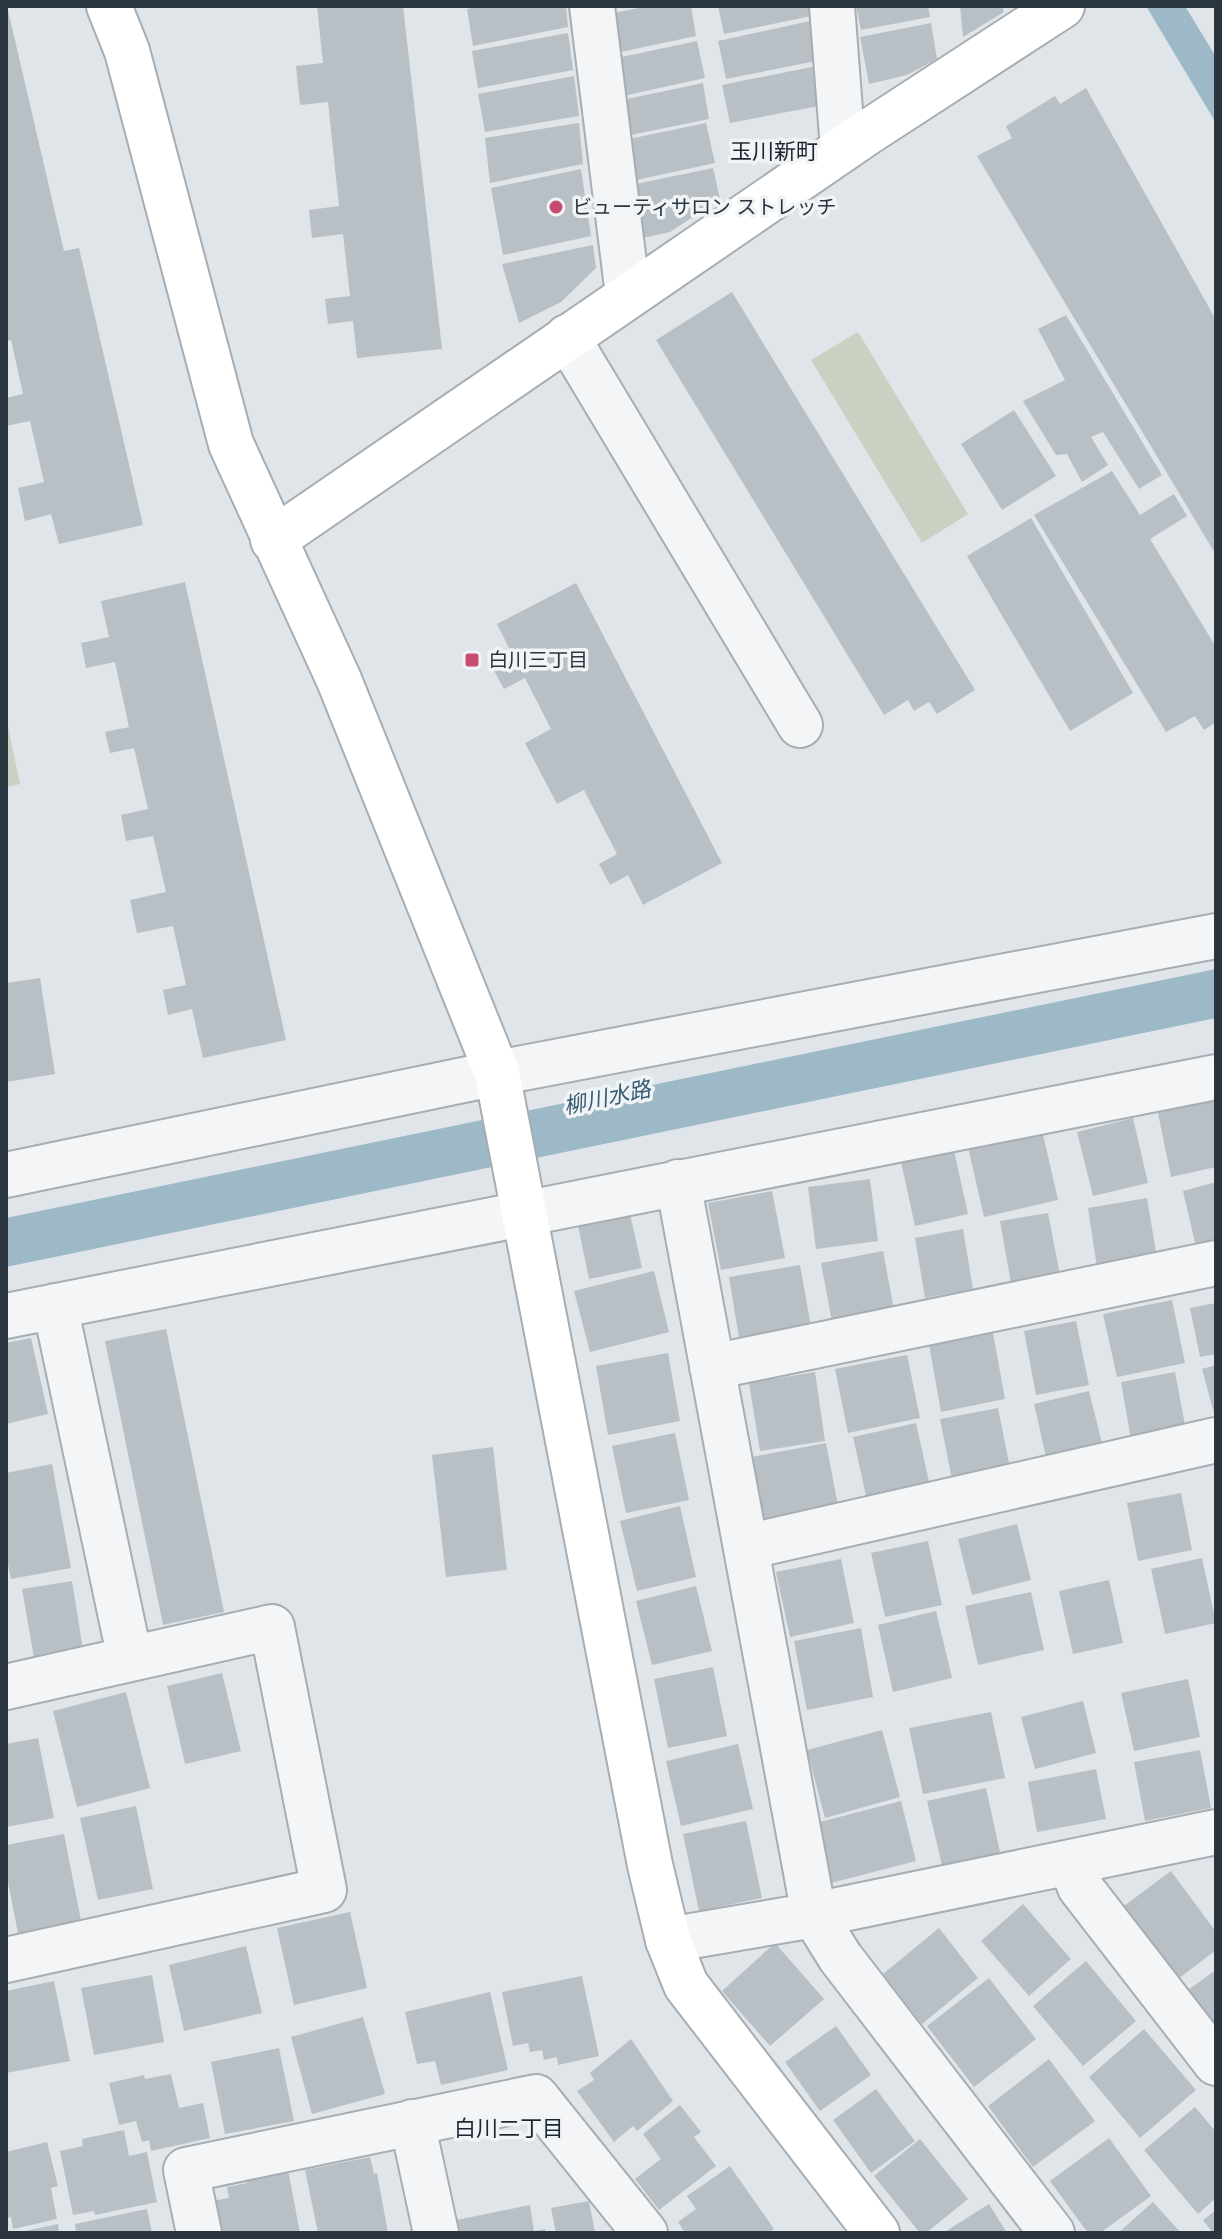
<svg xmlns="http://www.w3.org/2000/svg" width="1222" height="2239" font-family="Inter,'Noto Sans JP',sans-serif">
	<rect width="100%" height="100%" fill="#e0e5e9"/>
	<!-- green -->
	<path fill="#c9d2c2" d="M858 332 968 514 922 543 811 360Z
		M6 716 20 784 6 787Z"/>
	<!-- water -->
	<path fill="#9db8c7" d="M1146 6H1185L1216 57V123Z
		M1216 969V1018L6 1267V1218Z"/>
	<!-- building -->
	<path fill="#b8bfc5" d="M7 6 64 251 79 248 143 525 59 544 51 514 25 521 18 488 44 482 30 421 6 426V398L23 394 11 340 6 341Z
		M317 6H403L442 349 357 358 353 321 328 324 325 299 350 296 343 234 312 238 309 210 339 206 328 102 300 105 296 66 323 63Z
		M483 6H566L568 27 473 46 467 9Z
		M649 6H691L696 36 616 53 608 14Z
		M718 6H808L811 16 724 34Z
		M856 6H928L930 17 861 30Z
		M960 6H1002L1004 12 963 37Z
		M810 21 816 61 726 79 718 41Z
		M931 23 937 59 907 75 869 84 860 37Z
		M568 33 573 70 478 88 472 51Z
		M697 41 705 78 623 96 617 58Z
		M817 66 824 105 730 123 722 85Z
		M574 76 579 116 485 132 478 94Z
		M703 83 709 119 626 136 622 100Z
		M1086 88 1216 320V555L977 156 1012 138 1006 126 1055 96 1060 104Z
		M579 123 583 164 490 183 485 138Z
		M706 123 715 163 632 181 624 140Z
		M713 168 720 199 670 232 642 238 631 185Z
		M581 169 591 236 503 255 491 188Z
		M593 245 596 268 561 302 519 323 502 264Z
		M732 292 975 690 937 714 929 702 914 711 908 700 884 715 656 340Z
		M1066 315 1162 475 1139 489 1103 432 1091 437 1108 465 1082 482 1067 454 1056 455 1023 401 1065 380 1038 329Z
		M1014 410 1056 476 1002 510 961 444Z
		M1112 471 1140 515 1174 494 1187 516 1150 539 1216 647V722L1204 730 1195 716 1166 732 1034 515Z
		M1031 518 1133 693 1070 731 967 556Z
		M185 582 286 1040 203 1058 192 1009 168 1015 163 990 186 985 173 926 137 933 130 900 166 892 153 836 126 841 121 815 148 809 134 748 110 753 105 732 129 727 115 662 86 668 81 643 109 637 101 601Z
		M576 583 722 863 643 905 628 875 610 885 599 864 617 854 584 790 557 804 525 743 551 729 525 678 504 689 492 667 513 656 497 624Z
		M40 978 55 1074 6 1082V983Z
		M1216 1096V1167L1171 1177 1157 1108Z
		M1133 1118 1148 1183 1093 1196 1077 1132Z
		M1042 1130 1058 1200 984 1217 968 1147Z
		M954 1151 968 1214 915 1226 901 1162Z
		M870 1179 878 1241 816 1249 808 1187Z
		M1216 1182V1246L1197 1251 1183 1191Z
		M772 1191 785 1258 721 1270 708 1203Z
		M1147 1198 1158 1264 1098 1274 1088 1208Z
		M628 1205 642 1268 589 1279 576 1216Z
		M1048 1213 1060 1275 1011 1283 1000 1221Z
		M963 1229 973 1289 925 1298 915 1238Z
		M883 1251 895 1315 833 1327 821 1263Z
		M800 1265 812 1332 740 1344 729 1277Z
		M654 1271 669 1332 590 1352 574 1291Z
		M1172 1300 1185 1363 1117 1377 1103 1314Z
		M1216 1303V1354L1200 1357 1190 1308Z
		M1076 1321 1089 1385 1036 1395 1024 1331Z
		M166 1329 224 1612 163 1625 105 1341Z
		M993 1333 1005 1399 941 1412 929 1344Z
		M31 1338 48 1414 6 1424V1343Z
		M668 1353 680 1421 608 1435 596 1366Z
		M907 1355 920 1418 848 1433 835 1369Z
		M1216 1365V1417H1215L1202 1369Z
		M815 1372 825 1441 760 1451 749 1383Z
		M1175 1372 1186 1431 1131 1440 1121 1382Z
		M1089 1391 1103 1447 1047 1461 1034 1404Z
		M998 1408 1011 1473 953 1485 940 1419Z
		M916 1423 930 1486 867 1500 853 1437Z
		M675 1433 689 1500 626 1513 612 1446Z
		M826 1443 839 1511 766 1525 752 1457Z
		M493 1447 507 1570 446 1577 432 1455Z
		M52 1464 71 1568 11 1579 6 1555V1473Z
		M1181 1493 1192 1550 1138 1561 1127 1503Z
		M680 1506 696 1577 637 1591 620 1521Z
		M1017 1524 1031 1580 972 1595 958 1539Z
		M928 1541 942 1605 885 1617 871 1553Z
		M1202 1558 1216 1623 1165 1634 1151 1569Z
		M841 1559 854 1623 790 1637 776 1572Z
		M1109 1580 1123 1643 1073 1654 1059 1591Z
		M72 1581 83 1650 34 1658 22 1589Z
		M696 1586 712 1651 652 1665 636 1601Z
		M1031 1592 1044 1650 978 1665 965 1606Z
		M936 1611 952 1678 893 1692 878 1625Z
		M861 1628 873 1697 807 1710 794 1641Z
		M713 1667 727 1736 668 1748 654 1679Z
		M222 1673 241 1751 185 1764 167 1686Z
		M1188 1679 1200 1737 1134 1751 1121 1693Z
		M126 1692 150 1788 77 1807 53 1711Z
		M1083 1701 1096 1753 1035 1769 1021 1717Z
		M991 1712 1005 1778 923 1794 909 1728Z
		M882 1730 900 1797 825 1818 807 1750Z
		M38 1738 54 1818 6 1827V1744Z
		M738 1744 753 1809 681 1826 666 1761Z
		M1200 1750 1211 1808 1145 1821 1134 1762Z
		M1096 1769 1106 1819 1037 1832 1028 1782Z
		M986 1788 1001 1857 943 1870 927 1801Z
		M901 1801 916 1861 831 1883 816 1823Z
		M136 1806 153 1889 98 1900 80 1818Z
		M746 1821 762 1898 699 1911 683 1834Z
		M64 1834 81 1921 18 1933 6 1872V1845Z
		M1171 1871 1216 1932V1950L1174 1982 1120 1909Z
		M1023 1904 1071 1959 1029 1996 981 1941Z
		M350 1912 367 1988 294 2005 277 1928Z
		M939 1928 978 1978 922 2024 883 1974Z
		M775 1943 824 1999 770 2046 722 1991Z
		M246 1946 262 2013 184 2031 169 1965Z
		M1086 1961 1136 2021 1083 2066 1033 2006Z
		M1216 1970V2036L1185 1992Z
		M152 1975 164 2042 94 2055 81 1988Z
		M582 1976 599 2056 558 2065 557 2057 544 2060 542 2050 530 2052 528 2043 513 2046 502 1992Z
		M989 1978 1036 2039 974 2087 927 2026Z
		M54 1981 70 2061 6 2073V1991Z
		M490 1992 508 2070 441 2085 435 2061 417 2064 405 2012Z
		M363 2017 385 2094 312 2114 291 2037Z
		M836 2026 871 2075 820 2111 785 2062Z
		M1144 2029 1196 2090 1140 2138 1089 2077Z
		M631 2039 673 2101 637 2131 633 2126 614 2142 577 2091 594 2080 590 2073Z
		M279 2048 294 2121 225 2134 211 2062Z
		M1049 2059 1095 2121 1033 2167 988 2106Z
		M171 2074 179 2108 203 2103 210 2138 151 2151 149 2140 142 2142 136 2121 119 2125 109 2083 144 2075 145 2079Z
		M876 2089 915 2141 871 2173 833 2120Z
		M680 2105 701 2132 694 2137 716 2166 659 2210 635 2179 661 2159 643 2134Z
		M1195 2107 1216 2132V2198L1198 2214 1144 2150Z
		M124 2130 129 2156 147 2152 157 2202 95 2215 94 2211 73 2215 60 2151 83 2146 82 2139Z
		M1109 2138 1151 2196 1100 2233H1088L1050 2181Z
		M920 2139 968 2199 926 2233H920L874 2176Z
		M47 2142 58 2186 51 2188 57 2219 13 2229 11 2217 6 2218V2152Z
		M370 2157 374 2174 377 2173 388 2233H318L305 2170Z
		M730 2166 774 2229 768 2233H685L678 2222 696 2209 687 2196Z
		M288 2170 300 2233H219L212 2201 229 2198 227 2187 247 2183V2178Z
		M589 2201 595 2233H556L551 2208Z
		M1153 2202 1181 2233H1118Z
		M989 2204 1007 2233H943Z
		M530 2205 534 2231 545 2229V2233H459L457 2220Z
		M147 2209 152 2233H76L75 2224Z
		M1216 2210V2233H1213L1203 2220Z
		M58 2224 59 2233H20V2232Z"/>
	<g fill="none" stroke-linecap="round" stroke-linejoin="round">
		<defs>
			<path id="street" d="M592 6 628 295
				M832 6 843 149
				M567 337 800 725
				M6 1175 497 1073 1216 936
				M678 1182 814 1915 840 1957 1052 2233
				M55 1306 130 1659
				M6 1316 1216 1077
				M712 1367 1216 1263
				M746 1547 1216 1440
				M6 1687 272 1627 324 1890 6 1960
				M1070 1862 1080 1887 1216 2063
				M668 1940 814 1915 1216 1832
				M412 2122 436 2233
				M199 2233 186 2170 536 2097 645 2233"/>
			<path id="secondary" d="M109 6 127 51 231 444 339 680 497 1073 650 1865 668 1940 686 1985 877 2233
				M273 540 865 134 1062 6"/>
		</defs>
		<!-- street casing -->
		<use href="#street" stroke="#a6adb3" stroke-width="48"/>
		<!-- secondary casing -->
		<use href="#secondary" stroke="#a6adb3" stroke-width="48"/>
		<!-- street -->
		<use href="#street" stroke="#f3f5f7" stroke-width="44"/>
		<!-- secondary -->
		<use href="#secondary" stroke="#fff" stroke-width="44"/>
	</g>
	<!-- markers -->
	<g fill="#c84b71" stroke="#f0f4f6" stroke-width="3">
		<circle cx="556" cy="207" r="8"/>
		<rect x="464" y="652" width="16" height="16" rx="4"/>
	</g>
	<g text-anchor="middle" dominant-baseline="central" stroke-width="7" stroke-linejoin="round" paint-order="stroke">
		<!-- poi labels -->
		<g font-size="20" fill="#2a3540" stroke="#f0f4f6" text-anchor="start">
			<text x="572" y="207">ビューティサロン ストレッチ</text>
			<text x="488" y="660">白川三丁目</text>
		</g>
		<!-- neighbourhood labels -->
		<g font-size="22" fill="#1c2630" stroke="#f0f4f6">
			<text x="774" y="151">玉川新町</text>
			<text x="509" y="2128">白川二丁目</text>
		</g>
		<!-- water labels -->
		<g font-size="22" font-style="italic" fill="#355a72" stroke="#f0f4f6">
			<text transform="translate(607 1097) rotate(-12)">柳川水路</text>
		</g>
	</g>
	<!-- border -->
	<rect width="1222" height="2239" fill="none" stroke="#2a3540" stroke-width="16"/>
</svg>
